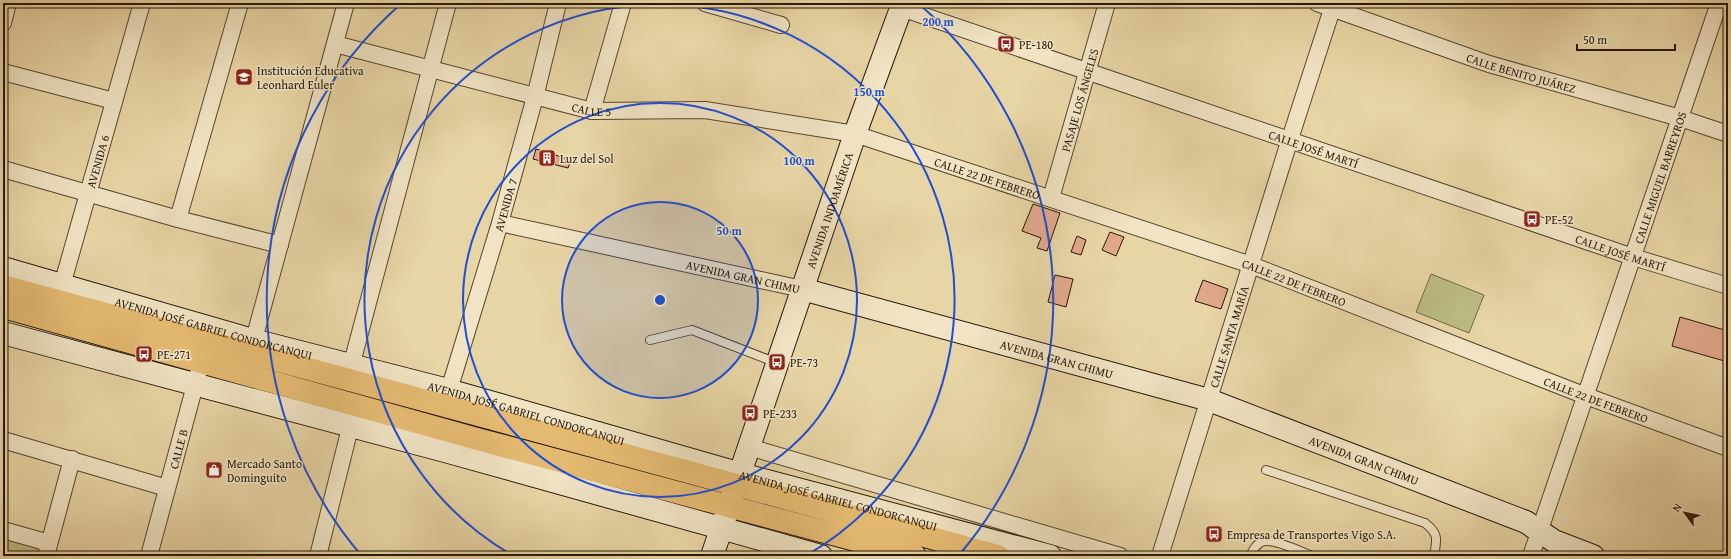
<svg xmlns="http://www.w3.org/2000/svg" width="1731" height="559" font-family="'Gentium Book Plus',serif">
	<rect width="100%" height="100%" fill="#e8d5a5"/>
	<filter id="stains"><feTurbulence type="fractalNoise" baseFrequency=".005" numOctaves="4"/><feColorMatrix values="0 0 0 0 .2 0 0 0 0 .09 0 0 0 0 .02 0 0 0 .5 -.17"/></filter>
	<radialGradient id="worn" r=".72"><stop offset=".6" stop-color="#630" stop-opacity="0"/><stop offset="1" stop-color="#630" stop-opacity=".3"/></radialGradient>
	<!-- green -->
	<path fill="#bbbc83" stroke="#716a45" d="M1431 274 1484 295 1469 333 1416 312Z
		M3 537 43 547 41 556H3Z"/>
	<!-- building -->
	<path fill="#e1a78d" stroke="#271707" d="M536 149 571 160 568 168 533 159Z
		M1033 204 1060 213 1047 251 1037 248 1041 238 1022 231Z
		M1110 232 1124 237 1116 256 1102 250Z
		M1077 236 1086 240 1081 255 1071 252Z
		M1055 275 1073 279 1066 307 1048 302Z
		M1203 280 1228 289 1221 309 1195 301Z
		M1680 317 1728 331V362L1672 346Z"/>
	<g fill="none" stroke-linecap="round" stroke-linejoin="round">
		<defs>
			<path id="lane" d="M650 340 692 330 777 363
				M1266 470 1425 523C1439 534 1437 539 1434 556
				M1250 556C1253 550 1257 542 1265 541 1276 540 1301 551 1312 556"/>
			<g id="street">
				<path d="M705 3 781 25"/>
				<path id="s1" d="M1317 3 1489 64 1680 118 1728 134"/>
				<path id="s2" d="M901 8 1633 257 1728 286"/>
				<path d="M3 23 8 3"/>
				<path id="s3" d="M335 44 592 111 705 110 855 134 1251 265 1586 396 1728 448"/>
				<path d="M3 72 114 101"/>
				<path d="M592 111 623 3"/>
				<path d="M3 169 178 219 280 245"/>
				<path id="s4" d="M1051 198 1107 3"/>
				<path d="M178 219 240 3"/>
				<path id="s5" d="M500 223 802 289"/>
				<path id="s6" d="M59 296 142 3"/>
				<path d="M251 350 346 3"/>
				<path d="M349 374 448 3"/>
				<path id="s7" d="M446 400 500 223 535 97 558 3"/>
				<path d="M3 440 167 488"/>
				<path d="M749 447 1120 556"/>
				<path d="M3 530 49 543"/>
				<path d="M46 556 72 459"/>
				<path id="s8" d="M149 556 198 374"/>
				<path d="M318 556 353 416"/>
				<path id="s9" d="M1160 556 1289 142 1334 3"/>
				<path id="s10" d="M1531 556 1719 3"/>
			</g>
			<g id="secondary">
				<path id="s11" d="M3 268 253 340 448 390 741 474 1050 556"/>
				<path id="s12" d="M802 289 1209 400 1526 522 1554 541 1593 556"/>
				<path d="M3 333 445 451 821 556"/>
				<path id="s13" d="M712 556 855 134 903 3"/>
			</g>
			<path id="highway" d="M3 286 998 556
				M3 307 481 440 915 556"/>
		</defs>
		<!-- lane casing -->
		<use href="#lane" stroke="#57462e" stroke-width="10"/>
		<!-- street casing -->
		<use href="#street" stroke="#57462e" stroke-width="18"/>
		<!-- secondary casing -->
		<use href="#secondary" stroke="#271707" stroke-width="24"/>
		<!-- highway casing -->
		<use href="#highway" stroke="#271707" stroke-width="24"/>
		<!-- lane -->
		<use href="#lane" stroke="#f0e4c4" stroke-width="8"/>
		<!-- street -->
		<use href="#street" stroke="#f0e4c4" stroke-width="16"/>
		<!-- secondary -->
		<use href="#secondary" stroke="#f0e4c4" stroke-width="22"/>
		<!-- highway -->
		<use href="#highway" stroke="#e4ba72" stroke-width="22"/>
	</g>
	<!-- distance rings -->
	<circle cx="660" cy="300" r="98" fill="#1d4ed8" fill-opacity=".12"/>
	<g fill="none" stroke="#1d4ed8" stroke-width="2">
		<circle cx="660" cy="300" r="98"/>
		<circle cx="660" cy="300" r="197"/>
		<path d="M512 555A295 295 0 1 1 807 555"/>
		<path d="M361 555A393 393 0 0 1 402 3M918 3A393 393 0 0 1 959 555"/>
	</g>
	<!-- icons -->
	<defs>
		<symbol id="bus-square" viewBox="-11 -11 22 22"><rect x="-9" y="-9" width="18" height="18" rx="4" fill="#8f2418" stroke="#f0e4c4"/><path d="M-5-6H5V4H4V6H2V4H-2V6H-4V4H-5ZM-3.5-4V0h7V-4ZM-3.5 1.2v1.5H-2V1.2ZM2 1.2v1.5H3.5V1.2Z" fill="#fff"/></symbol>
		<symbol id="school-square" viewBox="-11 -11 22 22"><rect x="-9" y="-9" width="18" height="18" rx="4" fill="#8f2418" stroke="#f0e4c4"/><path d="M0-5L7-2L0 1L-7-2ZM-4 1L0 2.5L4 1V4Q0 6-4 4Z" fill="#fff"/></symbol>
		<symbol id="building-square" viewBox="-11 -11 22 22"><rect x="-9" y="-9" width="18" height="18" rx="4" fill="#8f2418" stroke="#f0e4c4"/><path d="M-4-6H4V6H1V3H-1V6H-4ZM-2.5-4.3h1.7v1.8h-1.7ZM.8-4.3h1.7v1.8H.8ZM-2.5-1h1.7V.8h-1.7ZM.8-1h1.7V.8H.8Z" fill="#fff"/></symbol>
		<symbol id="shop-square" viewBox="-11 -11 22 22"><rect x="-9" y="-9" width="18" height="18" rx="4" fill="#8f2418" stroke="#f0e4c4"/><path d="M-5-2.5h2.3a2.7 3.5 0 0 1 5.4 0H5L5.5 6h-11ZM-1.5-2.5h3a1.5 2.3 0 0 0-3 0Z" fill="#fff"/></symbol>
	</defs>
	<g fill-rule="evenodd">
		<use href="#bus-square" x="996" y="34" width="20" height="20"/>
		<use href="#school-square" x="234" y="67" width="20" height="20"/>
		<use href="#building-square" x="537" y="148" width="20" height="20"/>
		<use href="#bus-square" x="1522" y="209" width="20" height="20"/>
		<use href="#bus-square" x="134" y="344" width="20" height="20"/>
		<use href="#bus-square" x="767" y="352" width="20" height="20"/>
		<use href="#bus-square" x="740" y="403" width="20" height="20"/>
		<use href="#shop-square" x="204" y="460" width="20" height="20"/>
		<use href="#bus-square" x="1204" y="524" width="20" height="20"/>
	</g>
	<g text-anchor="middle" dominant-baseline="central" stroke-width="3" stroke-linejoin="round" paint-order="stroke">
		<!-- poi labels -->
		<g font-size="12" fill="#271707" stroke="#f0e4c4" text-anchor="start">
			<text x="1019" y="44">PE-180</text>
			<text x="257" y="70">Institución Educativa<tspan x="257" dy="14">Leonhard Euler</tspan></text>
			<text x="560" y="158">Luz del Sol</text>
			<text x="1545" y="219">PE-52</text>
			<text x="157" y="354">PE-271</text>
			<text x="790" y="362">PE-73</text>
			<text x="763" y="413">PE-233</text>
			<text x="227" y="463">Mercado Santo<tspan x="227" dy="14">Dominguito</tspan></text>
			<text x="1227" y="534">Empresa de Transportes Vigo S.A.</text>
		</g>
		<!-- street labels -->
		<g font-size="12" fill="#271707" stroke="#f0e4c4">
			<text stroke="none"><textPath href="#s1" startOffset="216">CALLE BENITO JUÁREZ</textPath></text>
			<text stroke="none"><textPath href="#s4" startOffset="102">PASAJE LOS ÁNGELES</textPath></text>
			<text stroke="none"><textPath href="#s3" startOffset="265">CALLE 5</textPath></text>
			<text stroke="none"><textPath href="#s2" startOffset="436">CALLE JOSÉ MARTÍ</textPath></text>
			<text stroke="none"><textPath href="#s6" startOffset="140">AVENIDA 6</textPath></text>
			<text stroke="none"><textPath href="#s3" startOffset="670">CALLE 22 DE FEBRERO</textPath></text>
			<text stroke="none"><textPath href="#s10" startOffset="400">CALLE MIGUEL BARREYROS</textPath></text>
			<text stroke="none"><textPath href="#s7" startOffset="204">AVENIDA 7</textPath></text>
			<text stroke="none"><textPath href="#s13" startOffset="365">AVENIDA INDOAMÉRICA</textPath></text>
			<text stroke="none"><textPath href="#s2" startOffset="760">CALLE JOSÉ MARTÍ</textPath></text>
			<text stroke="none"><textPath href="#s5" startOffset="249">AVENIDA GRAN CHIMU</textPath></text>
			<text stroke="none"><textPath href="#s3" startOffset="994">CALLE 22 DE FEBRERO</textPath></text>
			<text stroke="none"><textPath href="#s11" startOffset="219">AVENIDA JOSÉ GABRIEL CONDORCANQUI</textPath></text>
			<text stroke="none"><textPath href="#s9" startOffset="230">CALLE SANTA MARÍA</textPath></text>
			<text stroke="none"><textPath href="#s12" startOffset="264">AVENIDA GRAN CHIMU</textPath></text>
			<text stroke="none"><textPath href="#s3" startOffset="1318">CALLE 22 DE FEBRERO</textPath></text>
			<text stroke="none"><textPath href="#s11" startOffset="543">AVENIDA JOSÉ GABRIEL CONDORCANQUI</textPath></text>
			<text stroke="none"><textPath href="#s8" startOffset="111">CALLE B</textPath></text>
			<text stroke="none"><textPath href="#s12" startOffset="588">AVENIDA GRAN CHIMU</textPath></text>
			<text stroke="none"><textPath href="#s11" startOffset="867">AVENIDA JOSÉ GABRIEL CONDORCANQUI</textPath></text>
		</g>
	</g>
	<circle cx="660" cy="300" r="6" fill="#1d4ed8" stroke="#f0e4c4" stroke-width="2"/>
	<g font-size="12" text-anchor="middle" font-weight="bold" fill="#1d4ed8" stroke="#f0e4c4" stroke-width="3" stroke-linejoin="round" paint-order="stroke">
		<text x="938" y="26">200 m</text>
		<text x="869" y="96">150 m</text>
		<text x="799" y="165">100 m</text>
		<text x="729" y="235">50 m</text>
	</g>
	<!-- margin -->
	<rect width="1731" height="559" fill="none" stroke="#e8d5a5" stroke-width="16"/>
	<rect x="4" y="4" width="1723" height="551" fill="none" stroke="#271707" stroke-width="2"/>
	<rect x="8" y="8" width="1715" height="543" fill="none" stroke="#271707"/>
	<!-- north arrow -->
	<g transform="translate(1685 513) rotate(303)" stroke="#f0e4c4" stroke-width="3" paint-order="stroke">
	<path d="M0-3L7 15L0 10L-7 15Z" fill="#271707"/>
	<text y="-6" font-size="11" font-weight="bold" text-anchor="middle" fill="#271707">N</text>
	</g>
	<!-- scale -->
	<path d="M1577 44v6h98v-6" fill="none" stroke="#271707" stroke-width="2"/>
	<text x="1583" y="44" font-size="12" fill="#271707" stroke="#f0e4c4" stroke-width="3" paint-order="stroke">50 m</text>
	<rect width="100%" height="100%" filter="url(#stains)"/>
	<rect width="100%" height="100%" fill="url(#worn)"/>
</svg>
